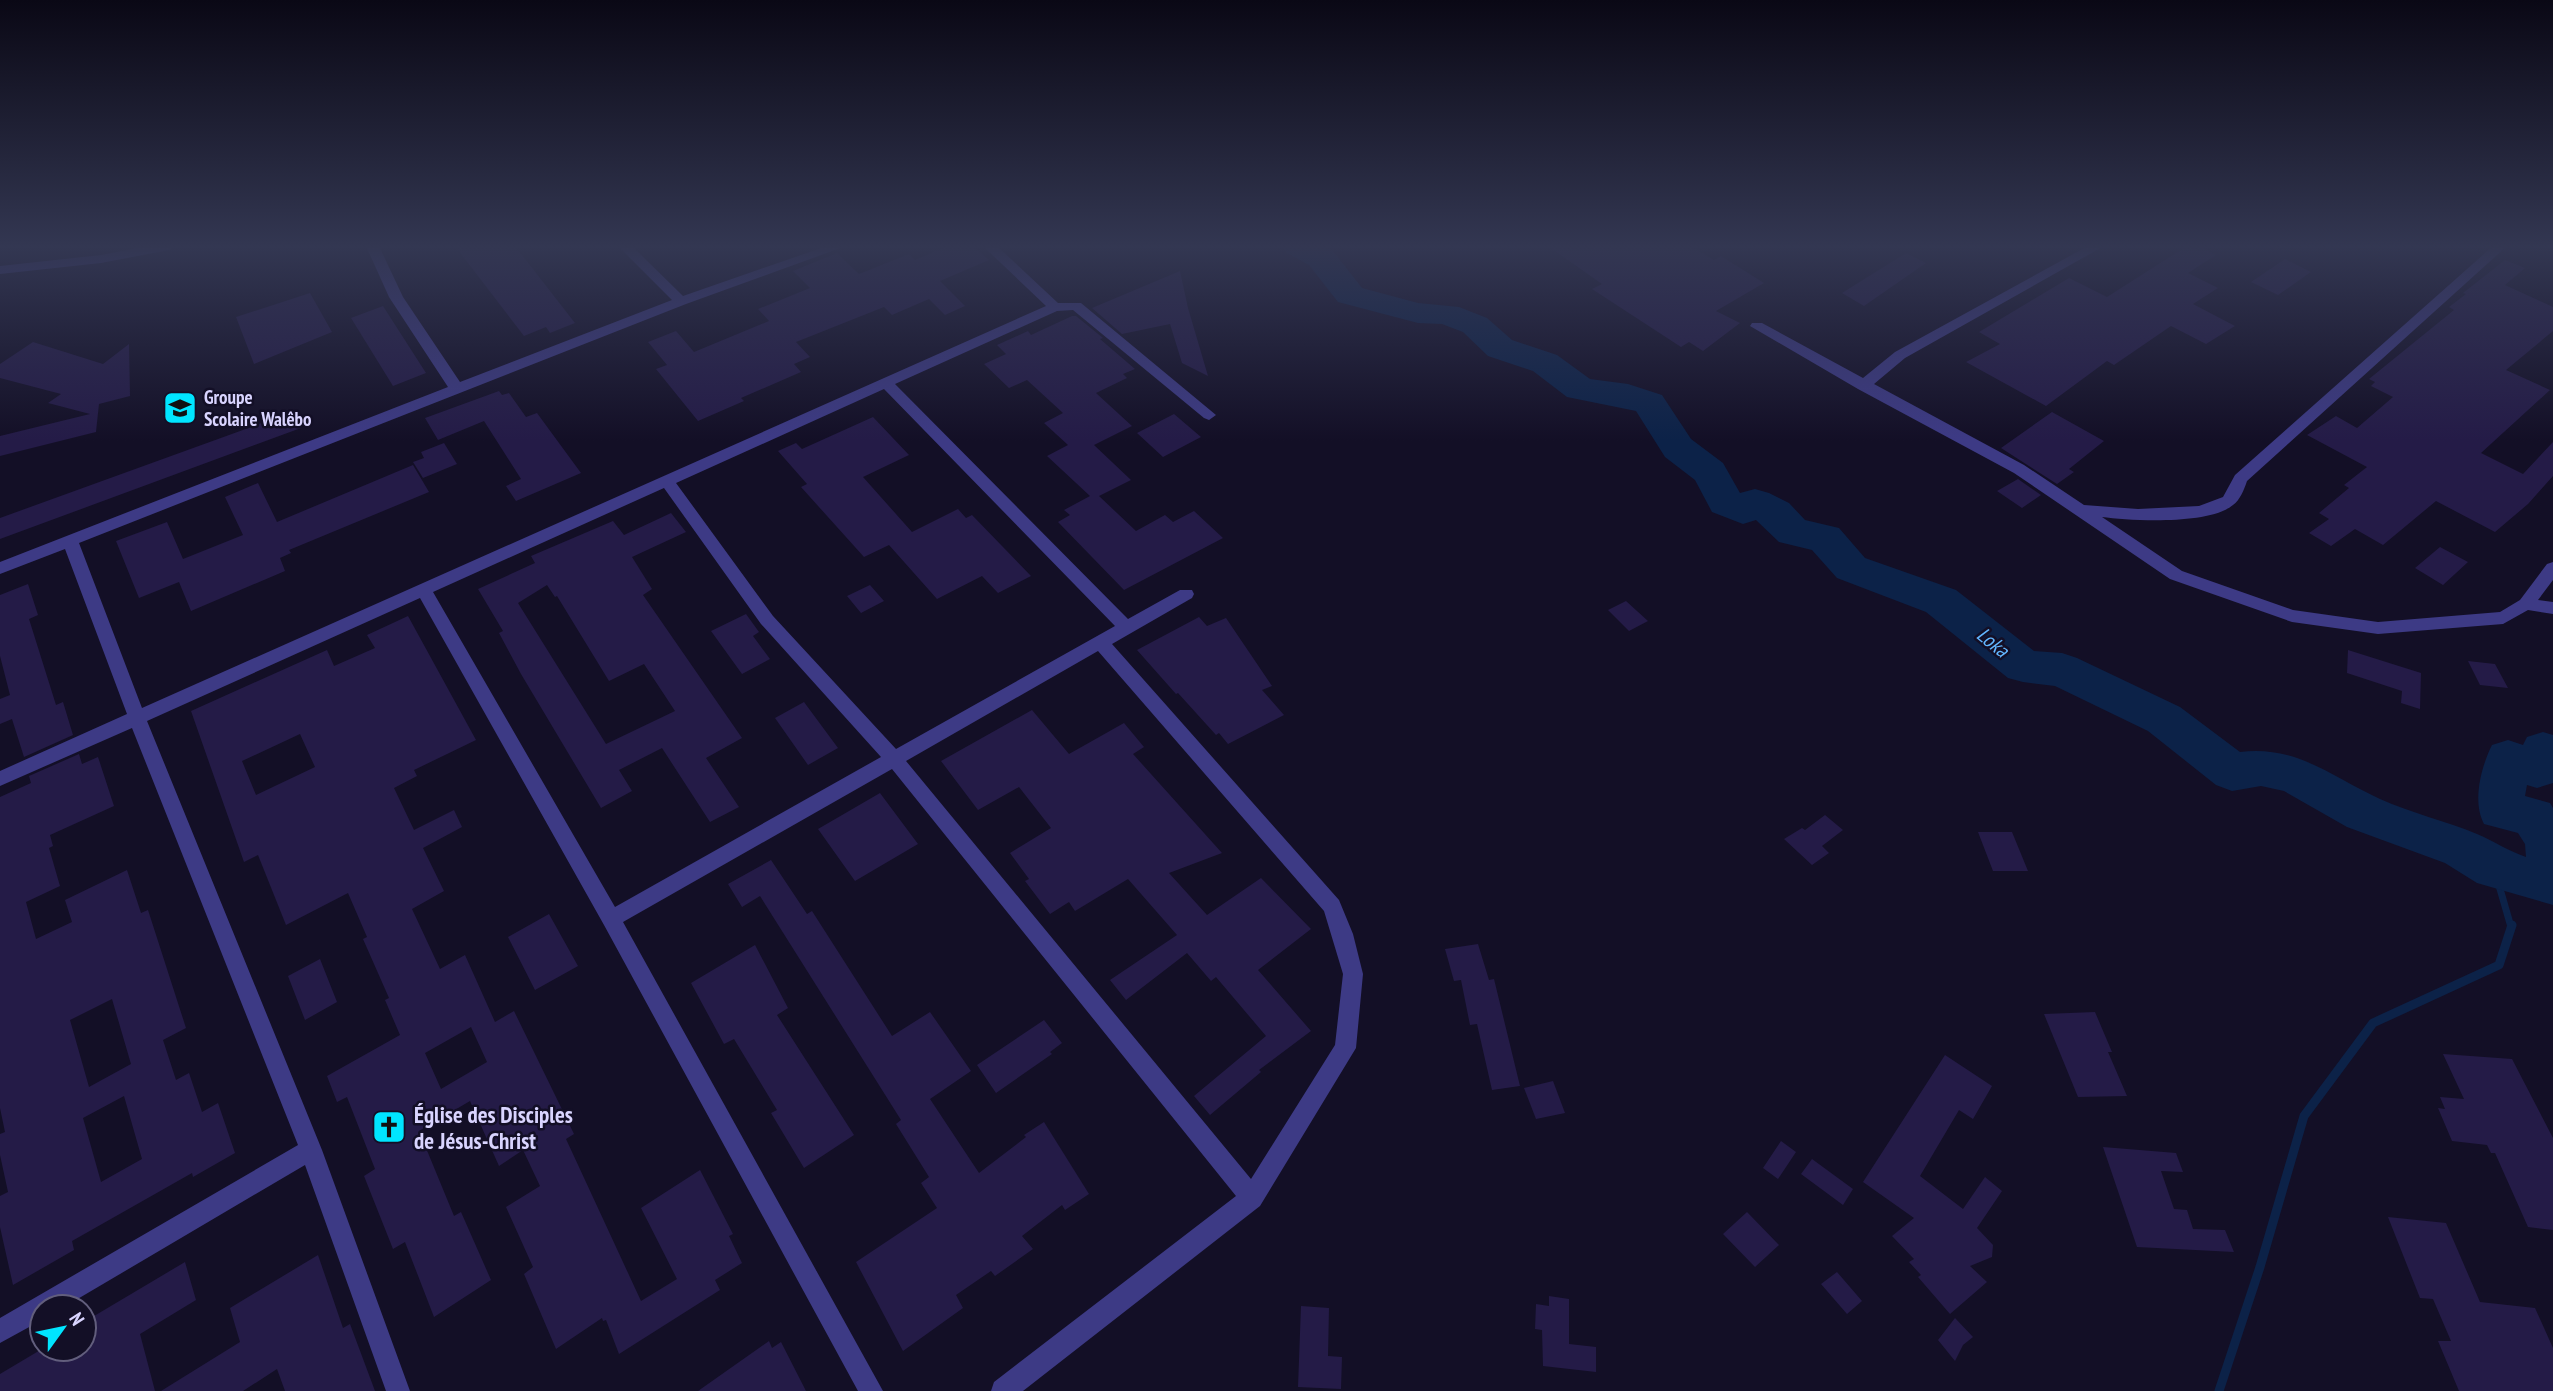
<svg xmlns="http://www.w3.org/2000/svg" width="2553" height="1391" font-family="'PT Sans Narrow',sans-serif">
	<rect width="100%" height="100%" fill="#130f26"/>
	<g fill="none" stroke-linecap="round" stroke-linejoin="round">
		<!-- stream-far1 -->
		<path stroke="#0c2248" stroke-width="7" d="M2494 868 2511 927"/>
		<!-- stream -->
		<path stroke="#0c2248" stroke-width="9" d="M2219 1391 2260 1267 2304 1116 2373 1023 2499 965 2512 925"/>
		<!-- river -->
		<path fill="#0c2248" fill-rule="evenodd" d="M1282 246H1323L1333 251 1362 288 1418 303 1459 307 1487 318 1512 340 1557 355 1590 379 1628 384 1662 395 1691 439 1723 463 1740 493 1755 489 1769 493 1789 503 1805 520 1839 528 1865 558 1956 590 2034 651 2062 653 2077 658 2180 707 2240 752C2297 745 2332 777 2380 799 2411 813 2446 821 2477 834 2494 841 2508 851 2526 857L2525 844 2518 833 2484 824C2472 802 2481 767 2492 745L2508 740 2523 745 2527 737 2543 732 2553 735V783L2537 788 2527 785 2525 796 2550 803 2553 808V905L2477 883 2445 863 2347 827 2284 791 2261 786 2232 791 2216 785 2148 731 2055 686 2023 682 2008 678 1926 612 1837 578 1812 550 1779 542 1756 520 1743 524 1712 512 1695 480 1665 457 1636 411 1567 397 1533 371 1488 356 1463 332 1442 324 1418 323 1338 302 1309 265 1287 253Z"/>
	</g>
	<!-- building -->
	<path fill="#241b47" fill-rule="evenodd" d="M455 246H515L575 323 550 333 546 327 524 336Z
		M947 246H973L989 260 940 281 965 306 945 315 929 299 892 315 884 307 796 342 810 357 794 364 801 372 741 398 744 401 698 421 656 369 667 365 648 342 676 331 694 352 769 321 758 309 810 288 793 271 837 253 859 274 909 254 915 260Z
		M1548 246H1690L1714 260 1721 256 1764 283 1716 311 1740 323 1703 351 1689 342 1681 347 1592 289 1602 284Z
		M2187 246H2199L2216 255 2188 273 2218 288 2193 304 2235 326 2206 344 2171 326 2114 365 2107 361 2046 406 1966 362 2000 344 1979 332 2069 278 2107 297Z
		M1906 253 1926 263 1864 306 1842 293Z
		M2285 259 2311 272 2278 295 2251 282Z
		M2505 260 2525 268 2505 285 2553 307V331L2506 370 2550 390 2481 453 2523 474 2553 442V476L2528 504 2495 532 2436 501 2383 545 2355 529 2331 546 2309 533 2329 519 2319 513 2349 488 2344 485 2367 467 2307 435 2336 416 2357 428 2393 397 2371 386 2375 382 2369 379 2454 310 2449 307 2466 294 2463 293Z
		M1180 271 1188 308 1208 376 1182 363 1170 324 1122 334 1092 308Z
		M310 293 332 332 254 364 236 317Z
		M383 306 426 373 393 386 351 318Z
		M1072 316H1076L1103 338 1100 339 1135 369 1123 374 1127 378 1096 393 1132 426 1094 445 1131 480 1099 496 1136 531 1165 515 1173 522 1194 511 1223 538 1124 590 1058 522 1070 515 1064 510 1090 496 1047 456 1068 445 1044 423 1063 413 1027 380 1009 388 984 364 1006 354 997 345 1028 331 1031 335Z
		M33 342 103 364 129 344 130 396 99 404 96 432 0 456V436L90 414 48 403 61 394 0 378V364Z
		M499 391 502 395 509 393 526 417 537 413 581 473 516 501 506 486 521 479 484 421 438 440 425 418Z
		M295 411 301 428 0 539V518Z
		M2052 412 2104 441 2069 469 2074 472 2057 484 2001 448Z
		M1174 414 1201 437 1163 457 1137 433Z
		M873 417 909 455 863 477 912 532 958 509 966 518 972 515 1031 576 998 593 982 576 937 599 889 545 864 557 801 487 807 484 778 451 796 443 802 449Z
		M444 443 457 464 423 478 413 462 424 458 421 452Z
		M413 465 429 492 289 550 291 553 280 558 285 571 191 611 179 582 139 598 116 541 167 522 183 559 243 535 225 497 258 483 277 522Z
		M2018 479 2041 495 2022 508 1997 491Z
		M671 513 686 532 632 557 652 589 643 595 742 738 706 758 739 807 710 822 662 748 619 770 632 791 601 808 521 674 499 633 503 631 478 589 535 563 531 556 613 521 624 535ZM547 585 555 597 557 596 609 681 644 664 675 711 606 744 518 603Z
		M2440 547 2468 562 2443 585 2415 568Z
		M28 584 38 615 29 619 56 705 63 702 73 735 24 757 12 719 0 724V699L10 695 0 656V595Z
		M870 585 884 601 861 613 847 596Z
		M1626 601 1648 621 1629 631 1608 610Z
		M746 614 759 632 753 636 770 659 742 674 711 631Z
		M408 616 476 740 414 770 417 776 394 788 414 830 454 810 462 827 423 848 444 891 412 909 440 969 465 955 495 1022 514 1011 574 1134 566 1139 641 1301 677 1279 641 1208 700 1170 733 1234 729 1236 742 1263 715 1280 720 1290 619 1354 606 1320 603 1321 602 1318 556 1349 524 1274 533 1267 506 1207 540 1186 523 1150 499 1166 470 1101 419 1131 454 1216 461 1212 491 1280 434 1317 405 1242 393 1249 364 1176 375 1169 347 1097 337 1102 327 1076 400 1035 385 1000 389 998 363 939 367 937 348 893 286 925 258 855 244 862 191 711 327 650 334 666 375 648 367 635ZM300 734 315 767 256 795 242 761ZM471 1027 487 1062 441 1089 425 1053Z
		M1199 617 1207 626 1226 618 1272 686 1262 690 1284 715 1228 744 1219 733 1216 735 1178 693 1176 694 1137 650Z
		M2348 650 2421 673 2420 709 2401 703 2402 691 2347 673Z
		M2468 661 2495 664 2508 688 2480 685Z
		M804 702 838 748 808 765 775 718Z
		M1032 710 1069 754 1124 723 1144 747 1133 754 1222 853 1169 873 1207 915 1261 878 1311 929 1258 970 1311 1031 1259 1070 1261 1072 1210 1115 1194 1096 1266 1036 1216 977 1211 981 1187 953 1126 1000 1110 980 1177 935 1128 879 1075 911 1069 902 1050 914 1025 881 1029 879 1010 853 1051 828 1019 787 978 810 941 761Z
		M79 754 82 764 98 757 114 806 50 835 53 846 49 848 60 886 26 902 36 939 72 922 65 900 127 870 141 913 148 910 186 1028 163 1040 176 1080 189 1073 202 1112 218 1103 235 1153 193 1177 192 1173 72 1241 74 1250 13 1285 0 1227V1196L8 1192 0 1155V1134L5 1132 0 1108V797L31 783 29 776ZM112 999 131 1064 89 1087 70 1020ZM124 1096 142 1159 101 1182 83 1118Z
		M880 793 918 844 855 881 818 829Z
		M1825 815 1843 830 1822 846 1829 853 1812 865 1784 839 1802 828 1805 830Z
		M1978 832H2012L2028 871H1993Z
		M771 860 807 914 812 911 892 1036 930 1012 971 1071 930 1099 979 1173 1026 1137 1024 1135 1044 1122 1089 1194 1065 1210 1062 1205 1022 1236 1033 1249 995 1276 991 1271 956 1295 963 1308 903 1351 856 1262 937 1208 921 1183 929 1177 896 1124 901 1120 760 896 742 907 728 884Z
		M549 914 578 966 535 990 508 937Z
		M1478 944 1489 980 1494 979 1520 1086 1492 1090 1477 1024 1470 1025 1461 980 1454 981 1445 949Z
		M755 945 788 1008 777 1015 854 1135 804 1168 771 1113 777 1110 734 1039 724 1044 691 983Z
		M320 959 337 1002 305 1020 288 976Z
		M2095 1012 2112 1052H2108L2127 1096 2078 1097 2044 1014Z
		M1044 1020 1062 1043 1050 1052 1052 1054 996 1093 977 1065Z
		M2443 1054 2512 1059 2553 1138V1230L2528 1227 2495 1153H2491L2487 1145 2452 1141 2438 1108 2445 1109 2440 1097 2464 1099Z
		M1945 1055 1992 1086 1973 1119 1959 1110 1920 1176 1963 1209 1985 1177 2002 1191 1977 1228 1993 1245 1992 1257 1970 1266 1987 1282 1950 1314 1918 1277 1921 1275 1909 1262 1914 1259 1892 1236 1914 1218 1863 1182Z
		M1553 1081 1565 1113 1536 1119 1524 1088Z
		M1781 1141 1796 1152 1778 1179 1763 1168Z
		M2103 1147 2176 1153 2183 1172 2161 1171 2174 1209 2187 1210 2193 1229 2225 1230 2234 1252 2137 1247Z
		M1812 1159 1853 1189 1843 1205 1801 1174Z
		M1747 1212 1779 1245 1755 1267 1723 1234Z
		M2388 1217 2446 1223 2480 1302 2535 1308 2553 1348V1391H2459L2438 1341H2451L2433 1299 2420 1298Z
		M318 1255 343 1328 350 1324 375 1391H285L277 1369 243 1391H161L240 1342 230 1308Z
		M185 1262 196 1300 140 1334 155 1391H0V1374L42 1349H84V1322Z
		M1837 1272 1862 1301 1847 1314 1821 1284Z
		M1549 1296 1569 1299V1344L1596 1347V1372L1543 1366 1542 1330 1535 1329 1536 1304 1549 1306Z
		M1301 1306 1329 1308 1328 1356 1342 1357 1341 1389 1298 1387Z
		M1955 1318 1973 1337 1963 1345 1955 1361 1938 1340Z
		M769 1341 772 1348 781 1342 806 1391H698Z"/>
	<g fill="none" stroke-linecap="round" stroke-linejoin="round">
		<!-- minor -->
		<path fill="#3d3a85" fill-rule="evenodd" d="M148 246H175L169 250 101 263 0 274V266L101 255Z
			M366 246H379L403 297 460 382 672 300 618 246H632L683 296 827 246H846L686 304 79 543 142 708 1046 306 983 246H997L1058 303H1081L1216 415 1209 420 1204 418 1073 310 1057 311 895 384 1128 619 1180 590H1192L1194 594 1192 598 1112 644 1339 900 1353 934 1363 974 1356 1048 1260 1206 1023 1391H991L994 1382 1236 1196 892 769 623 922 883 1391H858L604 925 420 598 147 721 322 1150 410 1391H386L305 1165 64 1307H42V1320L0 1343V1318L298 1145 132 728 0 786V771L127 714 65 549 0 574V562L448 387 389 297ZM884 389 1115 626 896 749 773 616 676 483ZM664 488 761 624 881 757 615 907 433 592ZM1098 651 1324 911 1343 974 1335 1045 1251 1179 906 761Z
			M2088 246H2104L1905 358 1874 384 2024 465 2084 505 2138 509 2199 506 2223 497 2235 475 2493 246H2507L2247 481C2244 490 2240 500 2233 505 2209 525 2132 521 2102 517L2182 571 2293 610 2378 622 2500 612 2520 600 2547 564 2553 562V580L2538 600 2553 602V614L2528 610 2503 624 2378 634 2292 622 2170 579 2014 473 1858 389 1750 326 1752 323H1762L1863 378 1895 352Z"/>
	</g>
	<!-- sky -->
	<linearGradient id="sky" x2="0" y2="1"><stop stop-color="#0a0815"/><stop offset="0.56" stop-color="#333752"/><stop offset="1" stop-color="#333752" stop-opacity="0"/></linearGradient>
	<rect width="2553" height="441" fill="url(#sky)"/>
	<!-- icons -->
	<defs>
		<symbol id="school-square" viewBox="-11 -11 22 22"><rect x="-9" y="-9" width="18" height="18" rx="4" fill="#00e5ff" stroke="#130f26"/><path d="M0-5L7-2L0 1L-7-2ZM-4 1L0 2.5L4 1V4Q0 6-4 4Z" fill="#111"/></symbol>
		<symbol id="church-square" viewBox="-11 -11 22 22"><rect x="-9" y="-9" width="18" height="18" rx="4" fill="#00e5ff" stroke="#130f26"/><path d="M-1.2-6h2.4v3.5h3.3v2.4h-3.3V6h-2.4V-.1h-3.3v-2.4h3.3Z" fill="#111"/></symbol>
	</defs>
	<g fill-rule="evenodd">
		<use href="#school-square" x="161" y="389" width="38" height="38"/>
		<use href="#church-square" x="370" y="1108" width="38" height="38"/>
	</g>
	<g text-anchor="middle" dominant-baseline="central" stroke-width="5" stroke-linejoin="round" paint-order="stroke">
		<!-- poi labels -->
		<g font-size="19" font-weight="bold" fill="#d9d4ff" stroke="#130f26" text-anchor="start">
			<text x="204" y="397">Groupe<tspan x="204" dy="22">Scolaire Walêbo</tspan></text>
		</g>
		<!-- water labels -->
		<g font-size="21" font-style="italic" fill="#62b6ff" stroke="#130f26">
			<text transform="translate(1993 642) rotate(39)">Loka</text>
		</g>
		<!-- near-poi labels -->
		<g font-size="23" font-weight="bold" fill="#d9d4ff" stroke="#130f26" text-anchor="start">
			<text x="414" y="1114">Église des Disciples<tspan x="414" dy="26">de Jésus-Christ</tspan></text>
		</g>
	</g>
	<!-- north arrow -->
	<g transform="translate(63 1328) rotate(57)"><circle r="33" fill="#130f26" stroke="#625e7d" stroke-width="2"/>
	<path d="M0-5L12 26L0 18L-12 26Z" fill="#00e5ff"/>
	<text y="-10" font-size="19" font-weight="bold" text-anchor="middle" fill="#d9d4ff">N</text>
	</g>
</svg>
